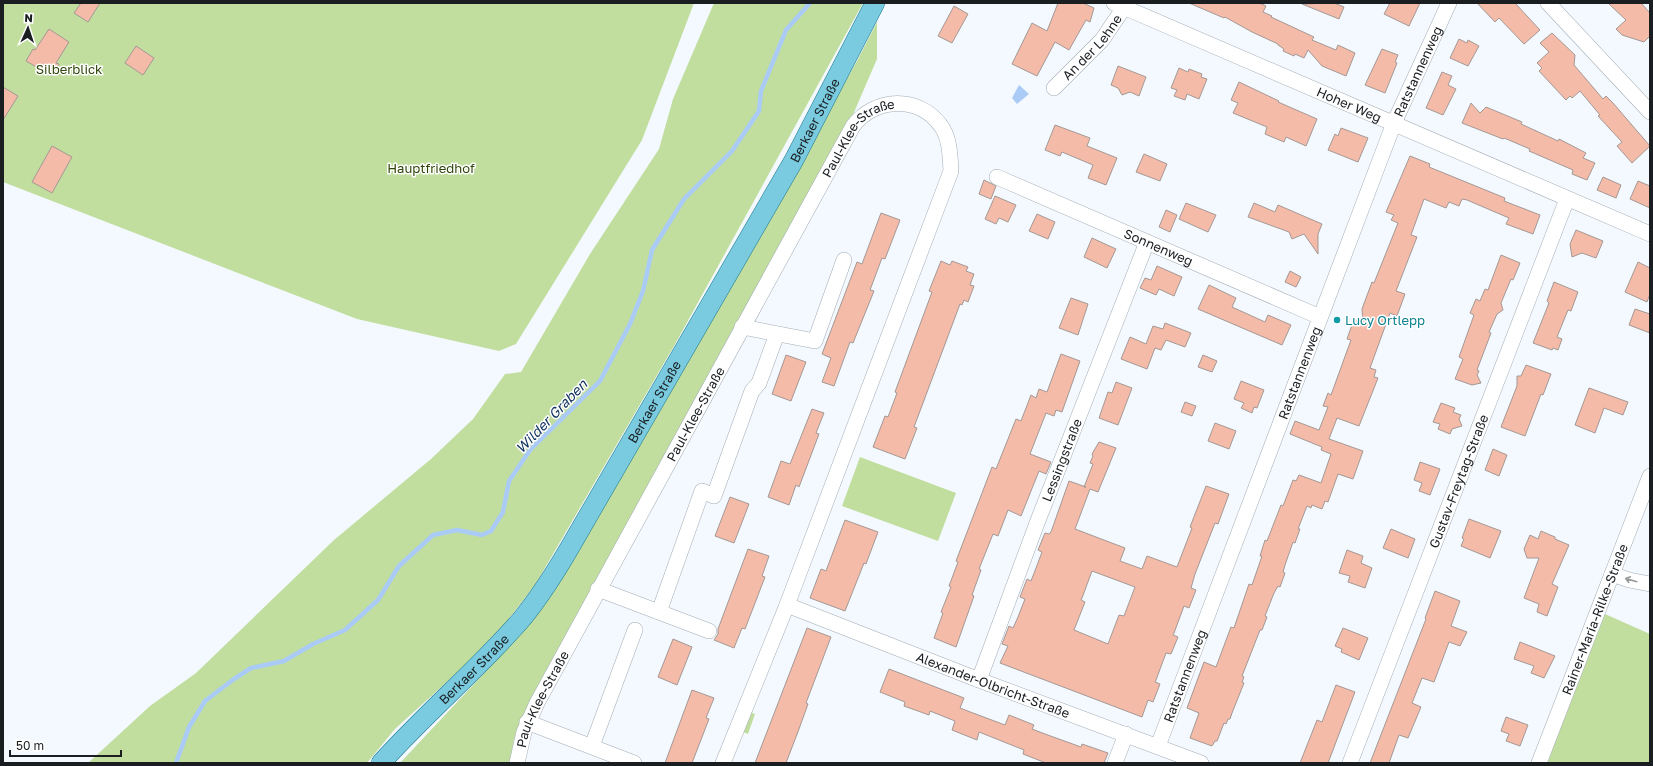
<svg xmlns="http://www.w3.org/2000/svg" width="1653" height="766" font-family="'Golos Text',sans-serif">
	<rect width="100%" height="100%" fill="#f3f9ff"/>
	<!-- green -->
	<path fill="#c1de9f" d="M3 3H694L642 140 516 344 499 351 357 319 3 182Z
		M714 3H863L674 346 535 585 504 625 461 669 395 729 367 763H88L150 706 196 673 334 540 431 459 473 419 505 374 521 372 590 254 659 149 673 99Z
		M877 22V59L849 124 543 678 514 739 510 763H400L519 636 664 404 857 61Z
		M860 457 956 493 938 541 842 506Z
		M1605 614 1650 634V763H1547Z
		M750 712 755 714 748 734 743 732Z"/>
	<!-- water -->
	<path fill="#abcbf7" d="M1019 85 1029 94 1017 104 1012 98Z"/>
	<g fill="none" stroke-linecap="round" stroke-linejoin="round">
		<!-- stream -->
		<path stroke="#abcbf7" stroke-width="4.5" d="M176 763 189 727 205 701 234 679 251 668 284 661 313 644 345 630 378 600 399 566 433 535 457 530 482 535 491 531 503 512 509 481 530 450 600 381 630 324 643 291 652 250 684 199 732 151 759 111 761 91 786 30 810 3"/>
	</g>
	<!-- building -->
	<path fill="#f4bba9" stroke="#a49894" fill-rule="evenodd" d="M81 3H100L88 22 74 13Z
		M1058 3H1083L1094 8 1090 22 1086 20 1069 50 1055 42 1037 76 1012 64 1032 23 1047 31Z
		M1189 3H1259L1266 6 1263 12 1272 16 1271 17 1314 37 1312 40 1336 50 1338 45 1355 53 1346 76 1322 66 1308 50 1304 58 1295 54 1294 56 1283 51 1284 49 1278 45V44L1252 32 1225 17 1224 18Z
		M1334 3 1344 7 1339 19 1302 4Z
		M1390 3H1420L1409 26 1384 14Z
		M1477 3H1515L1540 30 1524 44 1499 18 1495 22Z
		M1608 3H1641L1650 13V36L1644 42 1622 35 1616 29 1626 20Z
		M954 6 968 14 952 43 938 36Z
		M49 29 69 42 56 63 59 64 52 76 26 61 33 49 35 50Z
		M1552 33 1575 55 1574 65 1603 99 1606 96 1613 103 1650 146 1632 163 1617 146 1622 142 1598 116 1600 115 1580 91 1572 98 1570 96 1566 100 1539 71 1542 68 1537 63 1549 52 1540 43Z
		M1459 39 1467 43 1468 40 1479 46 1468 66 1450 58Z
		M136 46 154 58 143 75 125 63Z
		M1382 49 1398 55 1395 62 1397 63 1385 93 1365 85Z
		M1118 66 1146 77 1139 96 1130 92 1122 95 1118 88 1111 85Z
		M1179 68 1188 72 1189 69 1202 74 1201 77 1207 79 1199 99 1187 94 1185 100 1174 96 1177 90 1171 88Z
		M1442 72 1452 76 1448 85 1456 89 1443 115 1426 108Z
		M1239 82 1279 101 1278 102 1317 119 1306 146 1286 137 1284 142 1265 134 1267 127 1233 113 1238 103 1231 100Z
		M3 87 18 96 3 120Z
		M1471 103 1480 113 1486 107 1522 122 1521 124 1558 141 1559 139 1586 153 1583 158 1595 163 1587 180 1572 174 1573 170 1529 151 1530 149 1504 138 1503 139 1462 123Z
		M1055 125 1090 138 1087 146 1117 158 1106 185 1088 178 1093 165 1062 152 1060 156 1045 150Z
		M1341 128 1368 138 1358 162 1328 150 1335 134 1338 136Z
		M52 146 72 157 52 193 32 182Z
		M1144 154 1167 164 1160 181 1136 172Z
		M1410 156 1430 164 1429 167 1505 198 1504 201 1540 215 1533 234 1506 224 1509 218 1467 200 1462 199 1459 206 1449 202 1446 208 1424 199 1411 235 1417 237 1396 291 1405 294 1397 316 1390 313 1370 368 1376 370 1374 377 1378 378 1359 426 1337 418 1329 439 1363 451 1353 479 1338 474 1328 502 1325 501 1322 509 1312 505 1311 508 1307 506 1298 529H1300L1295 543 1293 542 1285 565 1283 572 1285 573 1280 587 1278 586 1274 593 1265 616 1267 617 1262 630H1260L1242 676 1244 677 1242 682 1244 683 1232 713 1230 719H1228L1226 724 1224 723 1217 741H1215L1212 746 1190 738 1199 713 1187 708 1204 662 1216 667 1231 627 1234 628 1249 584 1252 585 1262 556H1260L1265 540 1267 541 1281 505 1283 506 1293 480 1296 481 1299 475 1321 483 1331 454 1321 450 1322 447 1290 434 1295 421 1319 430 1328 407 1323 406 1328 393 1331 395 1351 340 1347 339 1354 319 1363 323 1362 309 1372 282 1374 283 1398 223 1391 220 1394 215 1386 212Z
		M1603 177 1621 185 1616 198 1597 190Z
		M984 180 996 186 991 199 979 194Z
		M1638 181 1650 186V208L1630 199Z
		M995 196 1016 205 1008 222 999 218 996 224 985 219Z
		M1186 203 1216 215 1208 232 1179 219Z
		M1254 203 1275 212 1278 205 1322 224 1318 234V254L1304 234 1292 239 1289 232 1248 217Z
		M1166 210 1177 215 1170 232 1159 227Z
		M881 213 900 220 885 259 882 258 870 290 874 291 853 343 850 342 834 386 822 382 831 358 822 354 857 262 862 264Z
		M1037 214 1055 222 1048 239 1029 231Z
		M1576 230 1603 241 1596 258 1582 253 1572 257 1570 244Z
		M1092 238 1116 249 1107 268 1084 257Z
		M1501 255 1520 263 1513 280 1511 279 1501 303 1503 310 1497 314 1489 332 1491 333 1477 370 1479 371 1477 375 1481 383 1472 385 1455 379 1463 359 1459 357 1474 315 1470 313 1476 299 1480 301 1485 289 1488 290Z
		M941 261 950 265 952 261 968 267 966 271 974 274 970 285 974 286 968 302 964 300 962 305 960 304 914 427 917 428 905 459 873 447 885 416 888 417 897 393 895 392 932 292 929 291Z
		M1638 262 1650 268V294L1647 302 1625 292Z
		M1157 266 1182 277 1174 296 1159 289 1156 295 1140 288 1145 278 1151 280Z
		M1290 271 1301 277 1296 287 1285 282Z
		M1554 282 1578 292 1571 311 1568 310 1557 337 1562 339 1558 350 1553 348 1552 350 1533 343 1549 303 1547 301Z
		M1209 285 1236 298 1232 307 1265 322 1268 315 1291 325 1282 345 1198 309Z
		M1071 298 1088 304 1078 335 1059 328Z
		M1635 309 1650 314V333L1629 325Z
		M1165 323 1191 333 1185 347 1166 340 1161 350 1155 348 1147 369 1121 359 1130 337 1146 344 1153 326 1163 329Z
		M1061 354 1080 361 1062 412 1056 410 1054 416 1046 413 1030 454 1051 462 1046 474 1039 471 1021 516 1008 510 998 536 993 534 979 569 981 570 972 595 974 596 956 647 934 638 943 613 941 612 951 587 949 586 958 562 956 561 992 467 996 469 1016 419 1021 421 1031 395 1036 398 1039 389 1047 392Z
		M786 355 806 362 791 401 772 394Z
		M1203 355 1217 361 1212 372 1198 367Z
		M1526 365 1551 374 1543 395 1541 394 1525 436 1501 427 1517 386V376H1521Z
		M1241 381 1264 390 1257 408 1254 407 1252 413 1241 408 1244 403 1234 399Z
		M1116 382 1132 388 1118 425 1099 418 1108 392 1112 393Z
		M1589 388 1628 402 1623 415 1604 408 1595 433 1575 425Z
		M1185 402 1196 406 1192 416 1181 412Z
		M1441 403 1455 408 1453 412 1461 415 1459 419 1462 426 1452 429 1450 434 1438 429 1440 424 1433 422Z
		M812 409 824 413 816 433 819 434 799 487 796 485 789 505 768 497 781 461 790 464Z
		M1215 423 1236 431 1229 449 1208 441Z
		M1099 442 1116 448 1098 492 1090 489 1075 529 1125 548 1120 561 1142 569 1147 556 1177 567 1192 528 1190 527 1206 486 1229 494 1218 524 1215 523 1195 574 1191 588 1196 590 1189 608 1184 606 1174 633 1173 635 1178 637 1171 654 1166 653 1156 680 1155 682 1160 684 1153 702 1148 700 1142 717 1000 663 1008 646 1002 644 1009 626 1013 628 1018 617 1025 599 1020 597 1027 579 1031 581 1036 568 1042 552 1038 550 1045 533 1049 534 1051 532 1069 481 1086 487H1084L1093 464 1090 463 1093 456 1092 454ZM1092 571 1135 587 1124 616 1119 615 1108 644 1074 630 1085 602 1081 600 1082 598Z
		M1493 449 1507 455 1499 476 1485 470Z
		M1420 462 1440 469 1430 495 1419 491 1422 483 1414 480Z
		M730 497 749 504 734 543 715 536Z
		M1469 519 1501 531 1490 558 1461 546 1464 539 1462 538Z
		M845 520 878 532 866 564 864 563 845 611 810 598 821 569 826 571Z
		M1391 529 1415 539 1408 558 1383 548Z
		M1541 531 1555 537V539L1569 545 1552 584 1558 587 1547 616 1537 612 1539 604 1524 598 1539 558H1527L1524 549 1530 535 1538 539Z
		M748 549 769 556 762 576 765 577 745 629 742 628 734 648 714 640 718 634V629Z
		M1347 550 1363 556 1361 563 1372 568 1365 588 1348 582 1350 576 1339 573Z
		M1435 591 1460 601 1451 626 1467 632 1460 646 1449 642 1434 682 1422 678 1412 703 1421 707 1408 738 1399 735 1389 763H1370L1426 619 1425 618Z
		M807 628 831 637 806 703 808 704 799 729 786 763H755Z
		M1343 628 1368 638 1359 660 1341 652 1342 649 1335 646Z
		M673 639 692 647 677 685 658 677Z
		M1520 642 1555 656 1544 678 1531 673 1534 666 1514 659Z
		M889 669 964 698 960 708 973 713 1005 725 1009 715 1034 725 1032 729 1045 734 1081 747 1082 744 1108 753 1104 763H1046L1023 754 1024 750 979 732 977 740 952 730 955 721 930 711 929 715 904 706 905 702 880 692Z
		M1336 685 1355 692 1328 763H1300L1317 720 1322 722Z
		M692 690 714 698 706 718 709 719 692 763H665Z
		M1506 717 1528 725 1520 746 1506 741 1509 734 1501 731Z"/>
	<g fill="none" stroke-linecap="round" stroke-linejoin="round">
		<defs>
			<g id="minor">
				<path id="s1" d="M1114 3 1650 234"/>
				<path d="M1548 3 1650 112"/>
				<path id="s2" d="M1054 88 1102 40 1127 3"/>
				<path id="s3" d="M997 177 1320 317"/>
				<path d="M742 327 815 341 844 260"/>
				<path d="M1612 574 1629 580 1650 584"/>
				<path d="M598 589 709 631"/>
				<path id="s4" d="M787 605 979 680 1201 763"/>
				<path d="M659 612 702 491 714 496 752 391 759 383 777 334"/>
				<path id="s5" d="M979 680 1037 523 1147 242"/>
				<path d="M527 722 634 763"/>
				<path d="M592 746 635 630"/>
				<path id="s6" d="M1158 746 1394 123 1449 3"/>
				<path id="s7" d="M517 763 524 732 537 703 853 126C875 97 919 95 941 126 950 138 950 156 951 171L787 605 723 763"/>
				<path d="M1115 763 1126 734"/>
				<path id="s8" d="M1350 763 1567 199"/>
				<path id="s9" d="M1539 763 1650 476"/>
			</g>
			<g id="major">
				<path id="s10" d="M381 763C425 714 476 671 520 621 542 595 560 565 577 535L794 160 875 3"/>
			</g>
		</defs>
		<!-- minor casing -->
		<use href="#minor" stroke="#a3adb5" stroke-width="16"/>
		<!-- major casing -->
		<use href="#major" stroke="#1f788e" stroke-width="20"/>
		<!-- minor -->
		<use href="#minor" stroke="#fff" stroke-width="15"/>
		<!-- major -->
		<use href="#major" stroke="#7acbdf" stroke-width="19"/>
	</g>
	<!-- one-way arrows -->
	<defs><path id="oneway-shaft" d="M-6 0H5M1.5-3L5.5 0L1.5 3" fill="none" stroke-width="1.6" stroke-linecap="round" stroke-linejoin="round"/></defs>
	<use stroke="#989a9b" href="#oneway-shaft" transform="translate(1631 580) rotate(-164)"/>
	<!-- markers -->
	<circle fill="#0f9aa8" stroke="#fff" stroke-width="1.5" cx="1337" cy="320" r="4"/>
	<g text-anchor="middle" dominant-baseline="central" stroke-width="3" stroke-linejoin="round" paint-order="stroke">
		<!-- street labels -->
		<g font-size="13" fill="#1a1e21" stroke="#fff">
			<text stroke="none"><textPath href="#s2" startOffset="56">An der Lehne</textPath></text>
			<text stroke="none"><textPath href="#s6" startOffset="723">Ratstannenweg</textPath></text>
			<text stroke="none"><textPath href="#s1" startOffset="256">Hoher Weg</textPath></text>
			<text stroke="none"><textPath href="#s10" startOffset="780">Berkaer Straße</textPath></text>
			<text stroke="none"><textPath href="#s7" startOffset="717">Paul-Klee-Straße</textPath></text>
			<text stroke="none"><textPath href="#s3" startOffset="176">Sonnenweg</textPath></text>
			<text stroke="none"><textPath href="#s6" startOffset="399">Ratstannenweg</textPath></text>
			<text stroke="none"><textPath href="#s10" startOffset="456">Berkaer Straße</textPath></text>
			<text stroke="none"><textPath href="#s7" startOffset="393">Paul-Klee-Straße</textPath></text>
			<text stroke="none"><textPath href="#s5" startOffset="235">Lessingstraße</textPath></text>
			<text stroke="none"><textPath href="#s8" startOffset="302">Gustav-Freytag-Straße</textPath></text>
			<text stroke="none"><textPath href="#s9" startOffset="154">Rainer-Maria-Rilke-Straße</textPath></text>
			<text stroke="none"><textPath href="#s10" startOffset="132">Berkaer Straße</textPath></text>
			<text stroke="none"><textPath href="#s6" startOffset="75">Ratstannenweg</textPath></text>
			<text stroke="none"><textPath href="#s4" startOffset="221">Alexander-Olbricht-Straße</textPath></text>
			<text stroke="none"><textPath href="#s7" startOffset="69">Paul-Klee-Straße</textPath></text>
		</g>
		<!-- park labels -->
		<g font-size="13" fill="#304609" stroke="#fff">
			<text x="69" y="69">Silberblick</text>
			<text x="431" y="168">Hauptfriedhof</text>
		</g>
		<!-- culture labels -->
		<g font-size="13" fill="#0d838f" stroke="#fff" text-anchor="start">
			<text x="1345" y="320">Lucy Ortlepp</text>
		</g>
		<!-- water labels -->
		<g font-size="14" font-style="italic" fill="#0d305c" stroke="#fff">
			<text transform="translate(551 416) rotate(-46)">Wilder Graben</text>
		</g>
	</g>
	<!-- border -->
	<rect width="1653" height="766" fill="none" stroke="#1a1e21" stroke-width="8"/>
	<!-- north arrow -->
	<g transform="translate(28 28) rotate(3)" stroke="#ffffff" stroke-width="3" paint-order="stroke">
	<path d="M0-3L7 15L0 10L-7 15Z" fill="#1a1e21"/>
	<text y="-6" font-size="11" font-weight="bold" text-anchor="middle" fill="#1a1e21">N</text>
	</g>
	<!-- scale -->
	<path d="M10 750v6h111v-6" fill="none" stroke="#1a1e21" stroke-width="2"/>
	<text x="16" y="750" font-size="12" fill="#1a1e21" stroke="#ffffff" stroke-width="3" paint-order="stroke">50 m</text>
</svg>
